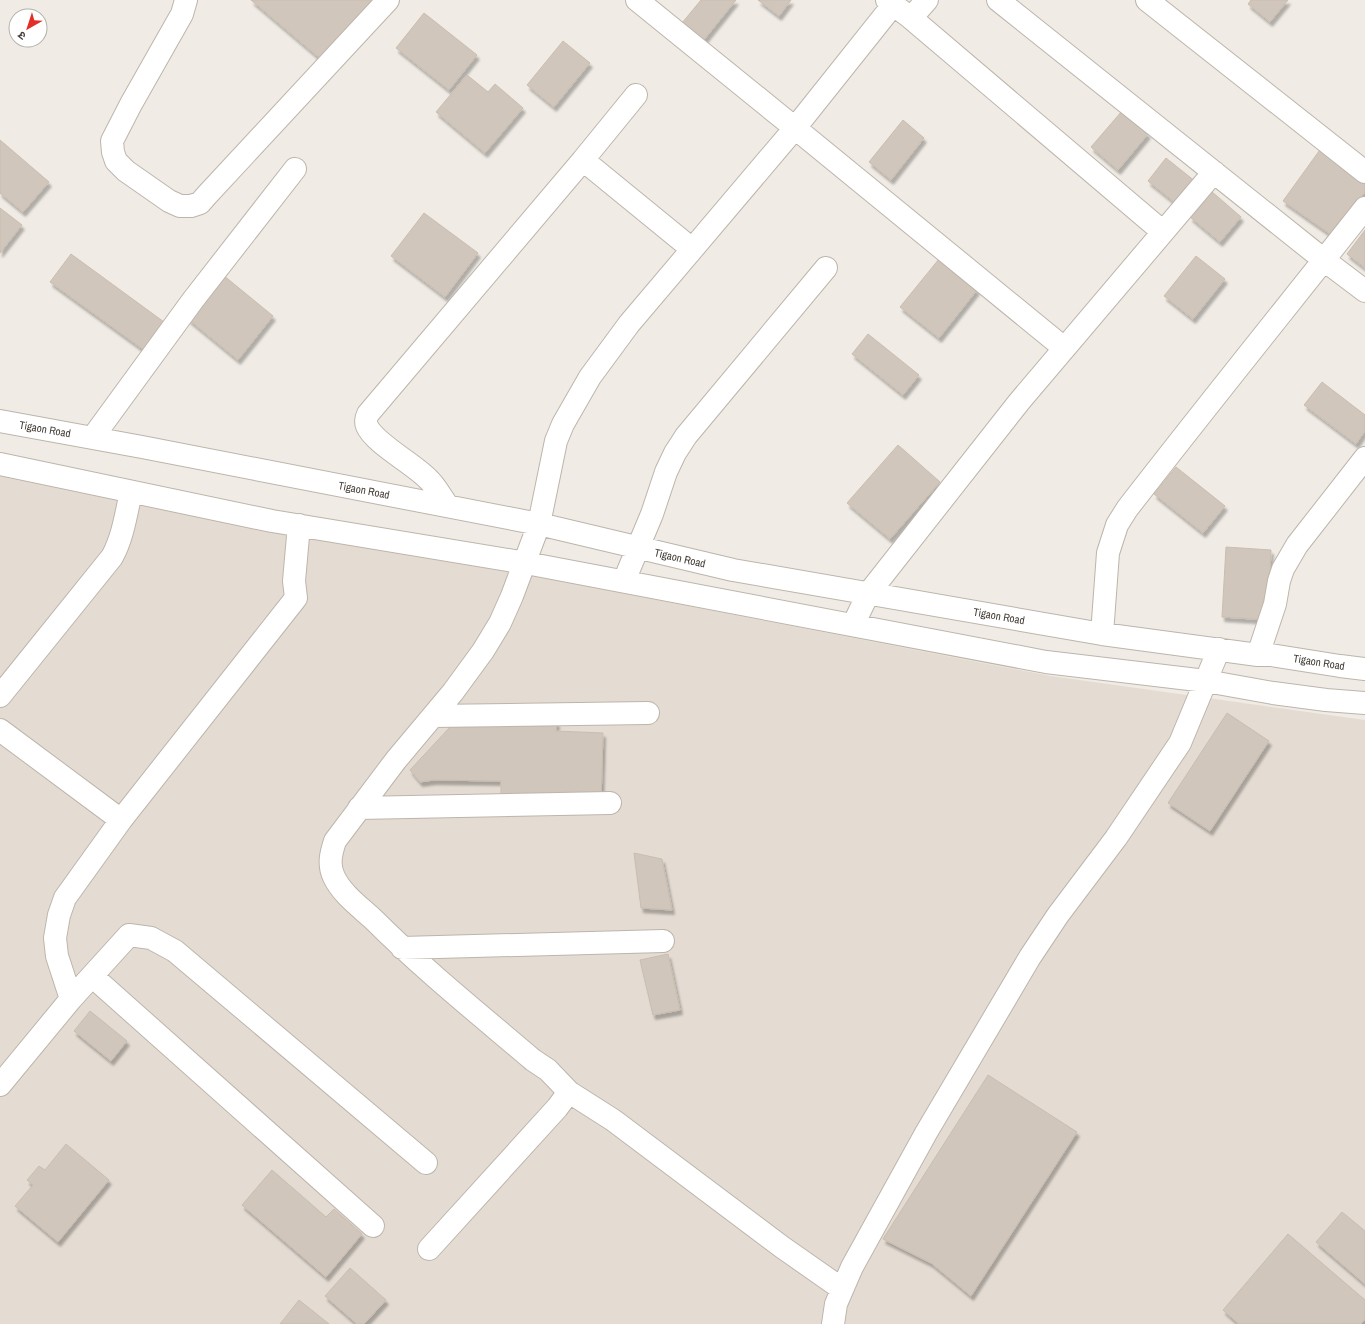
<svg xmlns="http://www.w3.org/2000/svg" width="1365" height="1324" font-family="'Archivo Narrow','Noto Sans Devanagari',sans-serif">
	<defs>
		<filter id="shadow"><feDropShadow dx="2.5" dy="4.5" stdDeviation="1" flood-color="#0004"/></filter>
	</defs>
	<rect width="100%" height="100%" fill="#f0ebe4"/>
	<!-- residential -->
	<path fill="#e4dcd3" d="M0 473 1051 676 1365 720V1324H0Z"/>
	<!-- building -->
	<path fill="#d0c6bb" stroke="#cabdaf" filter="url(#shadow)" d="M251 0H373L323 61Z
		M701 0H736L703 41 682 23Z
		M758 0H791L779 16Z
		M1251 0H1288L1270 22 1248 4Z
		M424 13 477 55 449 90 396 48Z
		M563 41 590 63 554 107 527 85Z
		M467 75 488 92 495 84 523 108 485 153 436 112Z
		M1122 111 1148 134 1118 170 1091 147Z
		M903 120 924 138 891 180 869 162Z
		M0 140 49 182 23 212 0 193Z
		M1322 147 1365 178V192L1333 236 1283 201Z
		M1166 158 1196 182 1178 205 1148 181Z
		M1211 191 1241 217 1220 242 1190 217Z
		M0 208 22 225 0 253Z
		M424 213 478 253 445 297 391 256Z
		M1365 230V268L1347 254Z
		M71 254 164 322 144 350 50 282Z
		M1196 256 1225 279 1193 319 1164 296Z
		M939 259 977 290 939 338 900 307Z
		M223 275 273 316 238 360 188 319Z
		M868 334 919 375 903 395 852 354Z
		M1322 382 1365 415V431L1356 444 1304 405Z
		M898 445 940 482 890 539 847 503Z
		M1176 467 1225 506 1203 533 1154 494Z
		M1226 547 1271 550 1268 620 1222 617Z
		M1227 713 1269 741 1210 831 1168 803Z
		M557 722 556 731 603 733 601 802 501 800V781L434 780 420 782 410 770 451 726Z
		M634 853 662 859 672 910 641 908Z
		M668 954 680 1010 653 1015 640 960Z
		M90 1011 127 1041 111 1061 74 1031Z
		M988 1075 1077 1132 971 1296 931 1263 883 1239Z
		M66 1144 109 1180 58 1242 15 1206 33 1185 27 1180 39 1166 45 1170Z
		M272 1170 326 1217 334 1209 362 1234 326 1277 242 1205Z
		M1342 1212 1365 1231V1284L1316 1242Z
		M1288 1234 1365 1300V1319L1361 1324H1239L1223 1310Z
		M350 1268 386 1300 364 1324H357L325 1296Z
		M299 1300 329 1324H280Z"/>
	<g fill="none" stroke-linecap="round" stroke-linejoin="round">
		<defs>
			<path id="minor" d="M186 0 182 14 131 104 112 141 113 152 116 161 126 171 169 201 180 206H191L200 203 207 195 388 0
				M887 0 911 18 1163 232
				M998 0 1324 260 1365 291
				M1147 0 1365 172
				M893 5 795 128 1064 348
				M911 18 927 0
				M583 160 636 95
				M0 421 142 447 539 524 733 570 1102 634 1258 655H1271L1340 666 1365 669
				M93 437 193 300 295 169
				M0 464 272 521 526 563 1046 662 1206 681 1273 693 1326 700 1365 703
				M448 506C441 497 436 486 428 479 414 464 374 443 367 426 365 421 366 418 368 414L583 160 692 249
				M624 581 652 514 666 472 675 453 686 436 826 268
				M853 625 868 594 1019 402 1214 172
				M1102 634 1108 553 1117 525 1127 509C1205 408 1286 308 1365 208
				M1258 655 1275 604 1279 581 1283 569 1297 545 1365 458
				M0 696 112 557C123 537 126 514 131 492
				M433 716 648 713
				M0 730 121 820
				M359 808 610 803
				M402 948 663 941
				M92 976 373 1226
				M71 999 57 956 55 938 59 915 65 898 121 820 296 598 294 581 299 525
				M0 1085 71 999 129 935 151 938 175 951 426 1163
				M569 1092 613 1120 782 1247 842 1289
				M429 1249 557 1108 569 1092 548 1070 533 1060C479 1014 423 969 373 919 360 907 342 894 334 877 328 865 331 853 335 841L396 760 453 692 483 651 500 623 512 596 539 524 556 441 563 424 590 377 629 324 795 128 637 0
				M833 1324 836 1304 852 1267 926 1133 1030 957 1058 915 1116 838 1180 743 1219 649"/>
		</defs>
		<!-- minor casing -->
		<use href="#minor" stroke="#bdb5ab" stroke-width="24"/>
		<!-- minor -->
		<use href="#minor" stroke="#fff" stroke-width="22"/>
	</g>
	<g text-anchor="middle" dominant-baseline="central" stroke-width="3" stroke-linejoin="round" paint-order="stroke">
		<!-- street labels -->
		<g font-size="11" fill="#423b35" stroke="#fff">
			<text transform="translate(45 429) rotate(10)">Tigaon Road</text>
			<text transform="translate(364 490) rotate(11)">Tigaon Road</text>
			<text transform="translate(680 558) rotate(13)">Tigaon Road</text>
			<text transform="translate(999 616) rotate(10)">Tigaon Road</text>
			<text transform="translate(1319 662) rotate(9)">Tigaon Road</text>
		</g>
	</g>
	<!-- north arrow -->
	<g transform="translate(28 28) rotate(219)"><circle r="19" fill="#ffffff" stroke="#b3b1ae"/>
	<path d="M0-3L7 15L0 10L-7 15Z" fill="#e32e28"/>
	<text y="-6" font-size="11" font-weight="bold" text-anchor="middle" fill="#423b35">उ</text>
	</g>
</svg>
